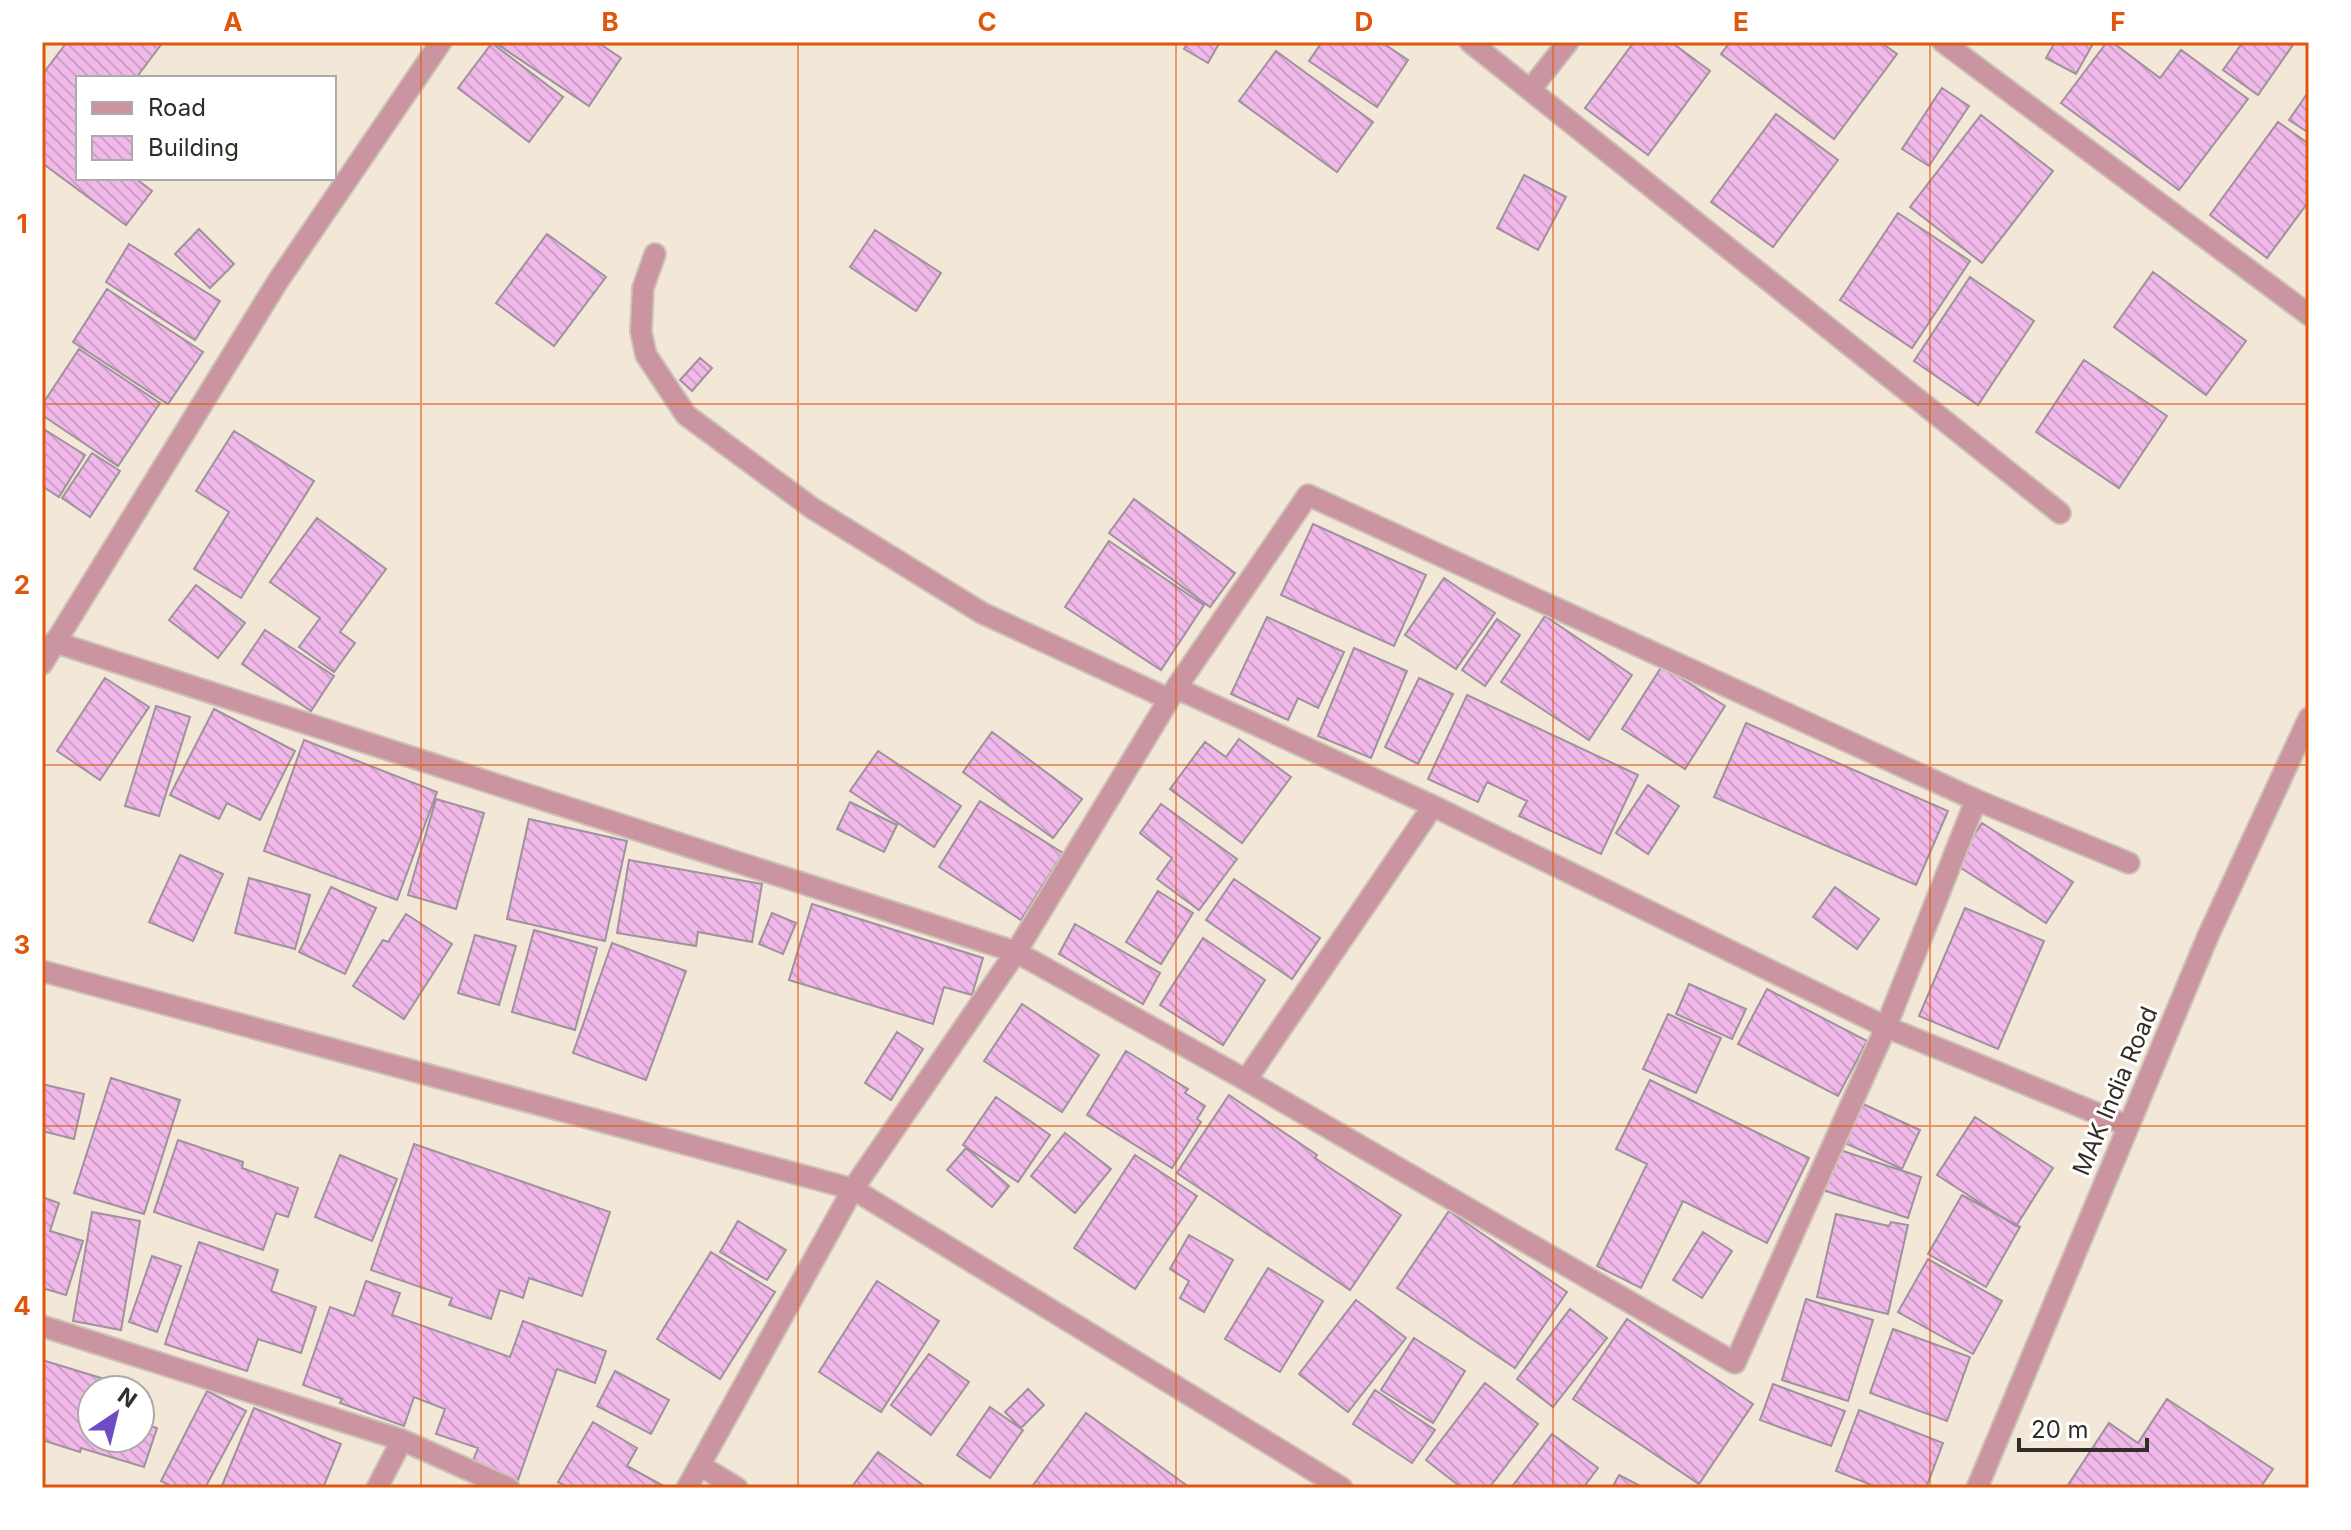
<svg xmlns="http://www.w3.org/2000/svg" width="2351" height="1530" font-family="Inter,sans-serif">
	<defs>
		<pattern id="building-back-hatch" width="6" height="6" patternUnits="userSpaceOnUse" patternTransform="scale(2)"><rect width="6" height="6" fill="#f0b9e9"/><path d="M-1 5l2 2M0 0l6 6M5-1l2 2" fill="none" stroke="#ce9fc8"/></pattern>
	</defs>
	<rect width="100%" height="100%" fill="#f3e7d8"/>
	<!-- building -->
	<path fill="url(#building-back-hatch)" stroke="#9f919d" stroke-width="2" d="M67 42H163L136 78H78V178H135L152 191 126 225 42 163V75Z
		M494 42H597L621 58 589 106Z
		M1188 42H1220L1208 63 1184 49Z
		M1322 42H1381L1408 60 1377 107 1309 61Z
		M1634 42H1671L1710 71 1648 155 1585 108Z
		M1730 42H1880L1897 54 1834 139 1721 54Z
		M2055 42H2094L2076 74 2046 58Z
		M2107 42H2112L2160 78 2181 50 2248 99 2179 190 2061 103Z
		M2243 42H2295L2258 95 2223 70Z
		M492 43 563 97 529 142 458 88Z
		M1276 51 1373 122 1337 172 1239 101Z
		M1942 88 1969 106 1929 166 1902 149Z
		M2309 91V133L2289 120Z
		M1776 114 1838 160 1773 247 1711 202Z
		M1981 115 2053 171 1982 263 1910 207Z
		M2278 122 2309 144V201L2267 258 2210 215Z
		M1524 175 1566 197 1538 250 1497 228Z
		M1898 213 1970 261 1912 348 1840 300Z
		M199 229 234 264 210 288 175 254Z
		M875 230 941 273 916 311 850 267Z
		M547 234 606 277 554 346 496 303Z
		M129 244 220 301 195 340 106 282Z
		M2153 272 2246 341 2206 395 2114 327Z
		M1970 277 2034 321 1978 405 1914 361Z
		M107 289 203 352 168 404 73 342Z
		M79 349 160 403 118 466 42 415V405Z
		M700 358 712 368 692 391 680 380Z
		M2084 360 2167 416 2119 488 2036 432Z
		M42 428 85 455 59 497 42 486Z
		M234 431 314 481 241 598 194 569 229 512 196 491Z
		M92 453 120 471 90 517 62 498Z
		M1134 499 1235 573 1210 607 1109 533Z
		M317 518 386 569 340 632 355 643 334 672 299 647 320 618 270 582Z
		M1313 524 1426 575 1394 646 1281 595Z
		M1109 541 1204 605 1161 670 1065 607Z
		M1444 578 1495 613 1456 669 1405 635Z
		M196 585 245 623 218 658 169 620Z
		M1545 616 1632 675 1589 740 1501 682Z
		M1267 617 1344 652 1318 708 1298 698 1288 720 1231 694Z
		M1497 619 1520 635 1485 686 1462 670Z
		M265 630 334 676 311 711 242 664Z
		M1354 648 1407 671 1371 758 1318 736Z
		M1662 666 1725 706 1685 769 1622 729Z
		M105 678 149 707 100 780 57 751Z
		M1419 678 1453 694 1418 764 1385 747Z
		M1467 695 1638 775 1601 854 1519 816 1527 801 1487 782 1478 802 1428 779Z
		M156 706 190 717 159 816 125 806Z
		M214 709 295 751 260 820 227 803 219 819 170 795Z
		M1746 723 1948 811 1916 885 1714 797Z
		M992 732 1082 799 1053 838 963 772Z
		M1239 739 1291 777 1242 843 1170 789 1205 742 1226 757Z
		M304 740 437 792 397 900 264 851Z
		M878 751 961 806 934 847 850 791Z
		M1648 785 1679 806 1648 854 1616 833Z
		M436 799 484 813 456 909 408 895Z
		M980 801 1063 853 1021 920 939 867Z
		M850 802 897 825 884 852 837 829Z
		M1161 804 1237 859 1199 910 1157 879 1172 858 1140 833Z
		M529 819 627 841 605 941 507 919Z
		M1982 823 2073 882 2046 923 1955 864Z
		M180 855 223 874 193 941 149 922Z
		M629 860 762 884 752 942 698 932 696 946 617 933Z
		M249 878 310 895 295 949 235 933Z
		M1234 879 1320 938 1292 979 1206 920Z
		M331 887 376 908 345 974 299 952Z
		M1835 887 1879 919 1857 949 1813 917Z
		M1158 891 1193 913 1161 964 1126 942Z
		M812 904 983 958 972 995 944 987 933 1024 789 980Z
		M1965 908 2044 941 1998 1049 1919 1016Z
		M772 913 796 923 783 954 759 944Z
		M406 914 452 944 404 1019 353 986 383 940 388 942Z
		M1075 924 1160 973 1143 1004 1059 954Z
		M534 930 597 948 575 1030 512 1012Z
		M475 935 516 946 499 1005 458 993Z
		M1203 938 1265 980 1223 1045 1160 1005Z
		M612 943 686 971 646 1080 573 1053Z
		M1689 984 1746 1009 1732 1039 1676 1014Z
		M1767 989 1867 1041 1838 1096 1738 1044Z
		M1022 1004 1099 1055 1062 1112 984 1061Z
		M1668 1014 1721 1038 1696 1093 1643 1069Z
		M897 1032 923 1049 891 1100 865 1083Z
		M1126 1051 1188 1089 1185 1093 1205 1106 1197 1119 1201 1122 1172 1168 1087 1115Z
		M111 1078 180 1100 144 1214 74 1193Z
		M1650 1080 1809 1158 1767 1243 1683 1201 1641 1288 1597 1266 1647 1164 1616 1149Z
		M42 1084 84 1094 74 1139 42 1131Z
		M1229 1095 1317 1155 1315 1158 1401 1215 1350 1290 1177 1173Z
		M996 1097 1050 1135 1018 1182 963 1145Z
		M1863 1104 1920 1130 1902 1169 1845 1143Z
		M1975 1117 2053 1168 2016 1226 1937 1175Z
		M1065 1133 1111 1169 1075 1213 1031 1176Z
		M178 1140 243 1162 242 1168 298 1188 288 1217 276 1213 263 1250 154 1212Z
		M414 1144 610 1212 582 1296 529 1278 523 1298 500 1290 491 1319 449 1305 452 1298 371 1270Z
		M966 1148 1009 1186 992 1207 947 1170Z
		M1837 1149 1921 1177 1908 1218 1823 1190Z
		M340 1155 397 1179 372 1241 315 1217Z
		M1135 1155 1197 1196 1135 1289 1074 1248Z
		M1962 1195 2020 1227 1986 1287 1928 1254Z
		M42 1197 59 1203 50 1231 83 1241 66 1295 42 1288Z
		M1449 1211 1567 1292 1515 1368 1397 1288Z
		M92 1212 140 1221 121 1330 73 1321Z
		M1836 1214 1889 1226 1891 1222 1908 1225 1888 1314 1817 1297Z
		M738 1221 786 1250 767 1280 720 1252Z
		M1703 1232 1732 1251 1702 1298 1673 1280Z
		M1189 1235 1233 1260 1204 1312 1180 1298 1189 1281 1170 1269Z
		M199 1242 278 1270 271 1291 316 1307 301 1353 258 1339 247 1371 165 1344Z
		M711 1252 775 1292 720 1379 657 1339Z
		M152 1256 181 1266 157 1332 129 1322Z
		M1928 1259 2002 1301 1973 1354 1898 1312Z
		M1268 1268 1323 1301 1280 1372 1225 1339Z
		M366 1281 400 1293 392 1315 510 1357 523 1321 606 1351 595 1383 557 1369 518 1480 472 1463 478 1448 436 1434 445 1409 414 1397 404 1426 340 1403 342 1399 303 1385 330 1307 354 1316Z
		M877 1281 939 1321 881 1412 819 1372Z
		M1806 1299 1873 1320 1848 1401 1782 1380Z
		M1356 1300 1406 1338 1348 1412 1299 1374Z
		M1570 1309 1607 1338 1553 1407 1517 1379Z
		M1627 1319 1753 1404 1699 1484 1573 1399Z
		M1893 1329 1970 1357 1947 1421 1870 1393Z
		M1414 1338 1465 1371 1433 1423 1381 1390Z
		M929 1354 969 1382 931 1435 891 1405Z
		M42 1360 147 1392 140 1417V1390H92V1438H140V1422L157 1428 144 1467 81 1448 80 1452 42 1440Z
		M615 1371 669 1400 651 1434 597 1406Z
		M1485 1383 1538 1424 1489 1488H1462L1426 1460Z
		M1773 1384 1845 1411 1831 1446 1760 1420Z
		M1028 1389 1044 1405 1021 1428 1005 1412Z
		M1375 1390 1435 1430 1412 1463 1353 1424Z
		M207 1391 246 1411 205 1488H175L161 1481Z
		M2167 1399 2273 1469 2260 1488H2066L2109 1423 2138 1443Z
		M990 1407 1023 1430 990 1478 957 1455Z
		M254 1408 341 1444 323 1488H221Z
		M1859 1410 1943 1443 1926 1488H1879L1836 1471Z
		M1086 1413 1189 1487V1488H1031Z
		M593 1422 637 1448 627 1466 667 1488H569L558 1482Z
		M1552 1434 1598 1468 1583 1488H1511Z
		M878 1452 927 1488H851Z
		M1619 1475 1644 1488H1612Z"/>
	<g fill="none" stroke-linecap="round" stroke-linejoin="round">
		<defs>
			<path id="minor" d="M1470 42 2060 513
				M1943 42 2309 315
				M1530 90 1568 42
				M655 254 643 288 641 332 646 355 686 415 812 508 982 613 1169 699
				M54 642 1016 952 1246 1080
				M42 664 278 281 441 42
				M1176 688 1308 495 1976 800
				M1433 806 1246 1080 1735 1363 1886 1027 1976 800 2129 863
				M42 971 853 1189 1342 1488
				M42 1326 402 1440 377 1488
				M402 1440 509 1488
				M701 1466 737 1488
				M687 1488 853 1189 1016 952 1176 688 1433 806 1886 1027 2128 1126
				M1977 1488 2208 936 2309 718"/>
		</defs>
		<!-- minor casing -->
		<use href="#minor" stroke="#ccc2b5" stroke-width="24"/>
		<!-- minor -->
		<use href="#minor" stroke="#ca94a0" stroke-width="20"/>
	</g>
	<!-- grid -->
	<path fill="none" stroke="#df570d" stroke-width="2" stroke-opacity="0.55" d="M421 42V1488M798 42V1488M1176 42V1488M1553 42V1488M1930 42V1488M42 404H2309M42 765H2309M42 1126H2309"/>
	<g text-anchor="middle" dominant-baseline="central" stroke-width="6" stroke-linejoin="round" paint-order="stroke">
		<!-- street labels -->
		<g font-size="24" fill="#322d28" stroke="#fff">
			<text transform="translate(2115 1091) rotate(-67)">MAK India Road</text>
		</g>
	</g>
	<!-- border -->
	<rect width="2351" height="1530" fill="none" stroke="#ffffff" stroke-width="88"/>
	<!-- legend -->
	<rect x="76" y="76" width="260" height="104" fill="#ffffff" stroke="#adaba9" stroke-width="2"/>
	<rect x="92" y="102" width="40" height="12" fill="#ca94a0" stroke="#adaba9" stroke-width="2"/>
	<text x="148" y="116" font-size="24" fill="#322d28">Road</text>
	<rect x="92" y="136" width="40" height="24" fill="url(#building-back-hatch)" stroke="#adaba9" stroke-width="2"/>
	<text x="148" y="156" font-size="24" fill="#322d28">Building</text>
	<!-- north arrow -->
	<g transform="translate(116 1414) rotate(35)"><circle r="38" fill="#ffffff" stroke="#adaba9" stroke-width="2"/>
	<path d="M0-6L14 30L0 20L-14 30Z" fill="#6f4bc4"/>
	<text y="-12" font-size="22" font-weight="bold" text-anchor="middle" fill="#322d28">N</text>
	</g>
	<!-- scale -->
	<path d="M2019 1438v12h128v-12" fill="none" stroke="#322d28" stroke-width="4"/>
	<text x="2031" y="1438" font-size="24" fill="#322d28" stroke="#ffffff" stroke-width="6" paint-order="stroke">20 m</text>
	<rect x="44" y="44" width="2263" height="1442" fill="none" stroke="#df570d" stroke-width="3"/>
	<g font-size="26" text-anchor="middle" font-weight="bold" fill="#df570d">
		<text x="233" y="31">A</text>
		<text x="610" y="31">B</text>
		<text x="987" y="31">C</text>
		<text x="1364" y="31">D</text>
		<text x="1741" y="31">E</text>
		<text x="2118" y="31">F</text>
		<text x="22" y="233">1</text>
		<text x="22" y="594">2</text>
		<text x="22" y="954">3</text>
		<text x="22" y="1315">4</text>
	</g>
</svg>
